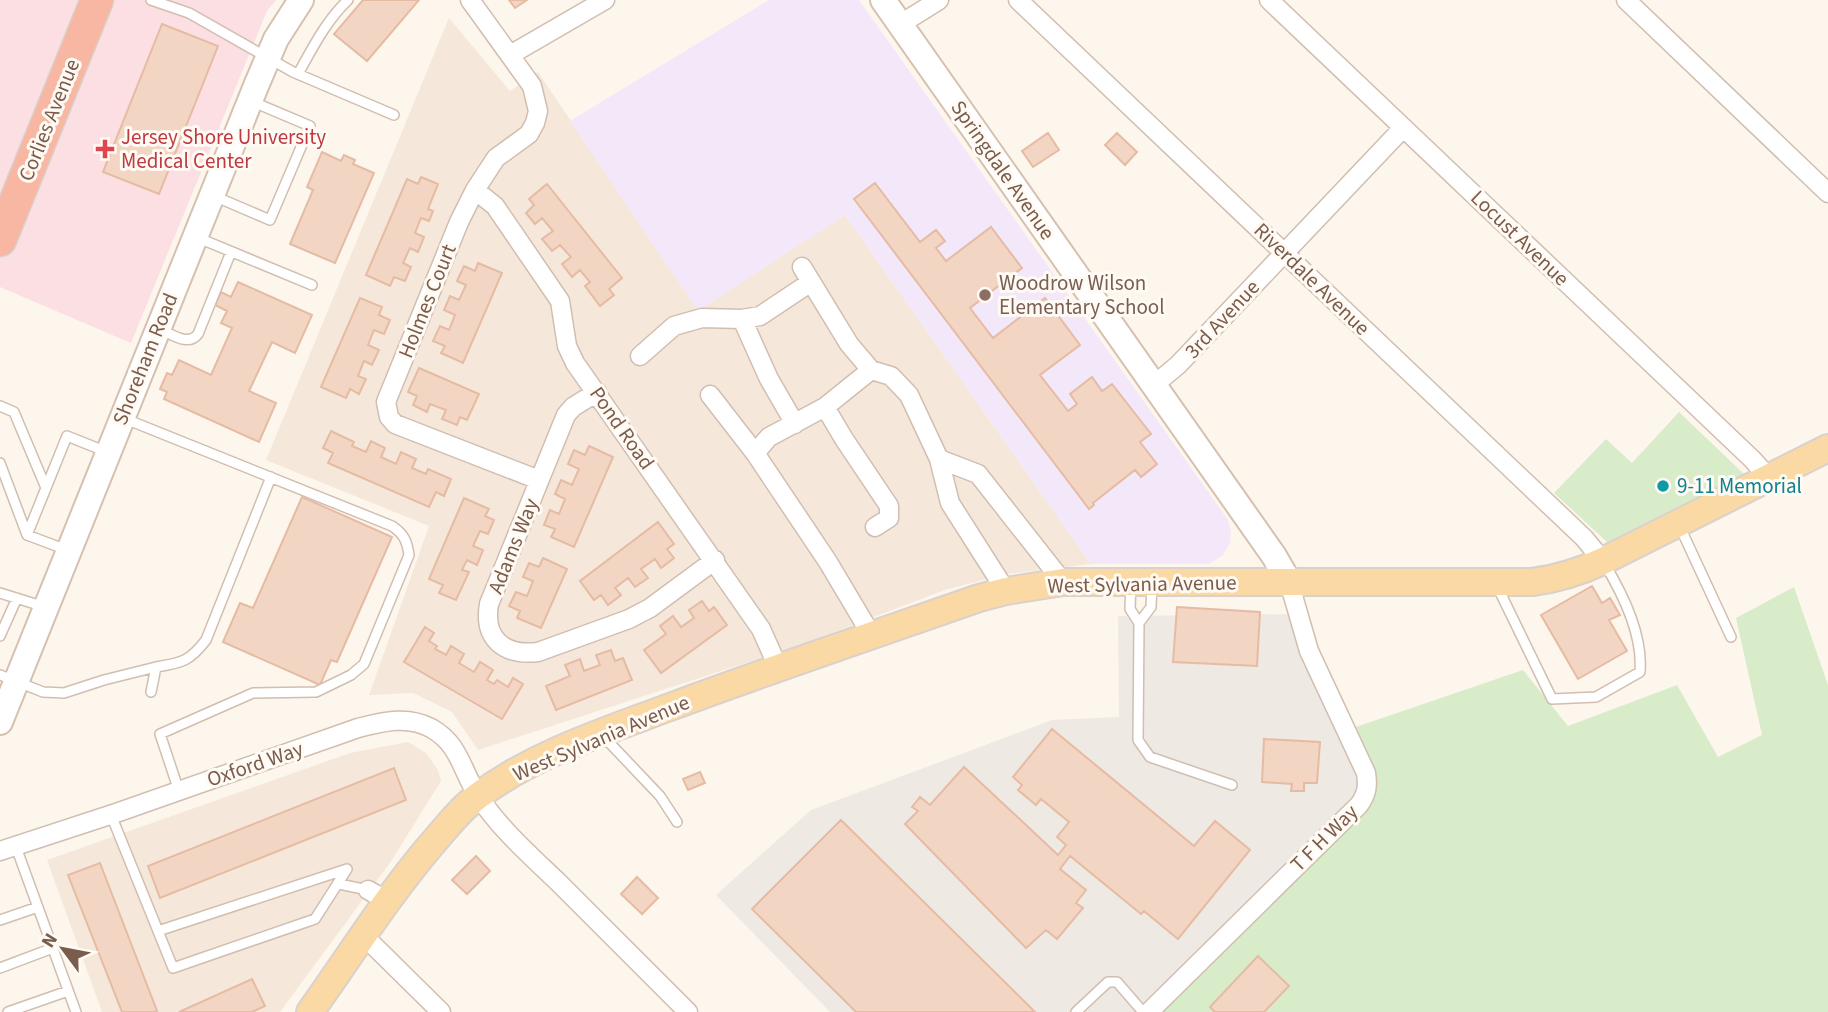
<svg xmlns="http://www.w3.org/2000/svg" width="1828" height="1012" font-family="'Source Sans 3',sans-serif">
	<rect width="100%" height="100%" fill="#fdf6ec"/>
	<!-- residential -->
	<path fill="#f5e8da" d="M449 18 510 91 538 72 698 310 845 215 1091 564 1007 574 945 590 795 647 478 750 452 712 413 693 369 695 429 526 266 460Z
		M408 742 426 753 438 770 441 781 392 860 280 1012H102L47 860 350 753Z"/>
	<!-- industrial -->
	<path fill="#efe9e4" d="M1306 614 1376 793 1295 876 1157 1012H830L716 895 811 810 1052 720 1119 717 1118 616Z"/>
	<!-- education -->
	<path fill="#f3e8fa" d="M769 0H859L1228 520 1231 532 1230 543 1223 555 1209 564H1091L845 215 698 311 570 121Z"/>
	<!-- medical -->
	<path fill="#fbdfe3" d="M0 0H276L267 11 131 343 0 287Z"/>
	<!-- green -->
	<path fill="#d8ecc9" d="M1679 412 1744 474 1607 542 1554 493 1606 439 1632 463Z
		M1794 587 1828 685V1012H1158L1295 876 1376 793 1350 729 1523 670 1568 726 1677 685 1718 757 1762 735 1736 618Z"/>
	<!-- building -->
	<path fill="#f3d5c3" stroke="#e6bba3" stroke-width="2" d="M363 0H419L367 61 334 34Z
		M509 0H527L515 8Z
		M162 24 218 46 159 194 103 172Z
		M1048 133 1059 150 1033 167 1022 151Z
		M1117 133 1137 152 1125 165 1105 145Z
		M322 152 341 161 344 155 355 160 353 164 374 173 335 263 290 244 313 190 307 187Z
		M421 177 438 184 428 209 433 211 429 221 421 218 415 233 424 237 418 252 410 248 403 263 411 267 405 281 394 277 390 286 366 275 407 179 418 184Z
		M875 183 920 242 936 230 945 241 936 248 946 261 991 227 1022 268 970 308 993 338 1045 298 1080 345 1040 375 1068 411 1077 404 1070 394 1092 377 1102 391 1112 384 1151 434 1140 442 1157 464 1141 477 1135 470 1093 503 1094 505 1089 509 854 199Z
		M547 184 622 278 609 289 614 295 600 306 585 286 590 282 580 270 572 277 562 264 571 257 560 245 552 251 542 239 553 231 542 218 535 224 526 213 534 205 529 199Z
		M478 263 502 273 463 363 441 353 445 346 433 341 440 326 449 330 455 315 444 310 450 296 459 300 466 285 457 281 464 266 475 271Z
		M238 282 312 315 295 353 272 342 249 391 276 403 259 442 164 399 167 392 160 389 167 373 172 375 179 360 211 375 232 328 221 323 227 311 215 305 221 292 231 297Z
		M360 298 382 307 379 315 390 320 384 334 374 330 368 345 379 350 372 365 364 361 358 376 366 379 359 394 350 389 346 398 321 387Z
		M419 368 479 394 467 420 460 417 457 425 442 419 446 410 430 404 427 412 413 405 417 396 408 392Z
		M331 431 354 442 352 446 366 452 371 441 385 448 381 457 396 464 401 452 416 459 412 468 426 474 428 469 451 479 444 496 436 492 429 507 328 463 333 453 323 448Z
		M589 446 613 457 574 547 551 537 555 529 544 525 550 510 559 514 565 499 555 494 561 480 572 485 579 469 568 464 574 450 585 455Z
		M302 497 392 537 337 662 331 660 320 685 223 642 240 603 253 608Z
		M464 498 489 509 485 516 494 520 488 534 480 531 473 546 483 550 477 565 467 560 462 570 469 572 456 600 439 593 443 585 429 579Z
		M658 522 674 544 667 549 674 558 661 568 655 559 641 569 648 578 635 587 628 578 615 588 621 595 608 605 601 595 594 600 580 581Z
		M543 558 567 569 541 628 517 618 520 611 509 606 516 592 527 596 533 581 523 577 529 563 539 567Z
		M1592 586 1602 603 1610 598 1620 615 1609 620 1627 651 1578 679 1541 615Z
		M702 601 709 611 714 607 727 625 661 673 644 650 666 634 660 626 673 616 681 627 694 618 689 610Z
		M1177 607 1260 612 1257 666 1173 662Z
		M425 627 434 633 429 641 437 646 435 649 446 655 451 646 464 654 459 663 474 672 480 662 493 670 487 680 494 684 497 680 508 687 513 678 523 684 502 719 404 662Z
		M611 650 615 661 623 658 632 680 556 710 546 686 570 676 565 665 580 659 584 671 600 665 596 655Z
		M1052 729 1194 846 1215 821 1250 850 1178 939 1144 911 1141 914 1070 856 1060 869 1086 890 1076 903 1083 908 1057 939 1046 930 1026 948 905 824 918 811 912 807 920 797 930 805 964 767 1058 855 1066 845 1057 837 1069 822 1041 799 1036 805 1018 790 1022 785 1013 777Z
		M1264 739 1320 742 1317 783H1304V791H1291L1292 784 1262 782Z
		M394 768 406 800 160 898 148 866Z
		M700 772 705 783 688 790 683 779Z
		M841 820 1035 1012H856L752 909Z
		M476 856 490 871 467 894 452 880Z
		M100 863 157 1011 154 1012H122L68 875Z
		M637 877 658 898 642 914 621 894Z
		M1258 956 1289 986 1264 1012H1215L1210 1007Z
		M252 979 265 1006 252 1012H179Z"/>
	<g fill="none" stroke-linecap="round" stroke-linejoin="round">
		<defs>
			<path id="lane" d="M151 0 189 13 293 72 394 115
				M298 74C313 47 326 21 348 0
				M214 196 270 220 310 126 251 101
				M196 237 312 285
				M159 329C172 334 188 347 198 334L231 252
				M0 406 14 412 46 488
				M123 418 392 526C404 534 407 541 409 555L364 664 351 675 316 692 253 693 160 734 179 791
				M0 463 27 535
				M1679 525 1731 637
				M67 550 27 535 67 436 107 452
				M1131 583 1130 609 1139 623 1151 607 1152 583
				M1497 586 1552 699 1596 697 1640 672C1643 635 1623 594 1604 563
				M0 593 45 607
				M1139 623 1138 740 1150 757 1232 785
				M0 636 17 598
				M0 675 43 692 64 693 104 680 156 667
				M151 692 156 667C182 663 190 661 206 640L271 477
				M603 736 660 796 677 822
				M111 815 173 968 315 919 347 869 158 931
				M16 847 76 1012
				M339 884 368 890
				M0 920 38 907
				M0 968 53 948
				M8 1012 68 991
				M1076 1012 1108 982H1117L1143 1012"/>
			<path id="street" d="M470 0 532 86 538 111 535 123 529 134 496 158 475 190 459 222 386 402 389 417 395 424 539 480
				M1018 0 1584 538 1603 561
				M1269 0 1752 459 1769 478
				M1626 0 1828 193
				M899 25 939 0
				M510 55 605 0
				M475 190 495 206 560 301 567 346 575 363 761 629 778 667
				M802 267 849 344 871 370
				M742 319 769 379 795 424
				M640 356 674 326 702 318 742 319 760 316 811 282
				M1154 385 1178 365 1403 128
				M597 392 573 407 566 415 489 604C483 639 504 656 538 652L629 619 650 608 715 560
				M710 395 755 453 828 562 872 636
				M825 407 844 439 889 506V518L875 527
				M755 453 769 437 825 407 871 370 891 376 909 395 939 459 950 503 1006 591
				M939 459 978 474 1063 582
				M0 851 116 813 358 728C382 722 407 715 431 728 461 745 461 771 479 797 500 829 531 856 559 883 602 926 645 969 688 1012
				M368 890 386 900
				M364 936 441 1012
				M1149 1012 1359 805C1367 794 1368 786 1366 773L1309 651 1289 582"/>
			<path id="secondary" d="M883 0 1274 556 1289 582
				M0 722 256 86 276 39 301 0"/>
			<path id="primary" d="M310 1012C350 956 386 898 431 845 446 828 460 809 478 796 534 754 606 731 670 707 772 669 876 634 979 598L1006 591 1063 582H1532C1558 579 1579 572 1603 561L1828 448"/>
			<path id="highway" d="M0 240 97 0"/>
		</defs>
		<!-- lane casing -->
		<use href="#lane" stroke="#d1beb0" stroke-width="12"/>
		<!-- street casing -->
		<use href="#street" stroke="#d1beb0" stroke-width="21"/>
		<!-- secondary casing -->
		<use href="#secondary" stroke="#d6c0b0" stroke-width="28"/>
		<!-- primary casing -->
		<use href="#primary" stroke="#dad1cd" stroke-width="30"/>
		<!-- highway casing -->
		<use href="#highway" stroke="#dad1cd" stroke-width="35"/>
		<!-- lane -->
		<use href="#lane" stroke="#fff" stroke-width="9"/>
		<!-- street -->
		<use href="#street" stroke="#fff" stroke-width="18"/>
		<!-- secondary -->
		<use href="#secondary" stroke="#fff" stroke-width="24"/>
		<!-- primary -->
		<use href="#primary" stroke="#fbd9a5" stroke-width="26"/>
		<!-- highway -->
		<use href="#highway" stroke="#f7b7a3" stroke-width="32"/>
	</g>
	<!-- markers -->
	<path fill="#e0444e" stroke="#fffaf3" stroke-width="2.5" d="M101.5 138.5h7v7h7v7h-7v7h-7v-7h-7v-7h7z"/>
	<circle fill="#8d6e63" stroke="#fffaf3" stroke-width="2.5" cx="985" cy="295" r="7"/>
	<circle fill="#0f9aa8" stroke="#fffaf3" stroke-width="2.5" cx="1663" cy="486" r="7"/>
	<g text-anchor="middle" dominant-baseline="central" stroke-width="6" stroke-linejoin="round" paint-order="stroke">
		<!-- street labels -->
		<g font-size="21" fill="#7a5c4d" stroke="#fffaf3">
			<text transform="translate(49 120) rotate(-68)">Corlies Avenue</text>
			<text transform="translate(1003 170) rotate(55)">Springdale Avenue</text>
			<text transform="translate(1520 238) rotate(44)">Locust Avenue</text>
			<text transform="translate(1312 279) rotate(44)">Riverdale Avenue</text>
			<text transform="translate(427 301) rotate(-68)">Holmes Court</text>
			<text transform="translate(1222 319) rotate(-47)">3rd Avenue</text>
			<text transform="translate(145 359) rotate(-68)">Shoreham Road</text>
			<text transform="translate(622 428) rotate(55)">Pond Road</text>
			<text transform="translate(513 546) rotate(-68)">Adams Way</text>
			<text transform="translate(1142 584) rotate(-1)">West Sylvania Avenue</text>
			<text transform="translate(601 738) rotate(-23)">West Sylvania Avenue</text>
			<text transform="translate(255 764) rotate(-19)">Oxford Way</text>
			<text transform="translate(1324 838) rotate(-45)">T F H Way</text>
		</g>
		<!-- health labels -->
		<g font-size="21" fill="#be3a42" stroke="#fffaf3" text-anchor="start">
			<text x="121" y="137">Jersey Shore University<tspan x="121" dy="24">Medical Center</tspan></text>
		</g>
		<!-- education labels -->
		<g font-size="21" fill="#785e54" stroke="#fffaf3" text-anchor="start">
			<text x="999" y="283">Woodrow Wilson<tspan x="999" dy="24">Elementary School</tspan></text>
		</g>
		<!-- culture labels -->
		<g font-size="21" fill="#0d838f" stroke="#fffaf3" text-anchor="start">
			<text x="1677" y="486">9-11 Memorial</text>
		</g>
	</g>
	<!-- north arrow -->
	<g transform="translate(63 949) rotate(302)" stroke="#fffaf3" stroke-width="5" paint-order="stroke">
	<path d="M0-5L12 26L0 18L-12 26Z" fill="#7a5c4d"/>
	<text y="-10" font-size="19" font-weight="bold" text-anchor="middle" fill="#7a5c4d">N</text>
	</g>
</svg>
